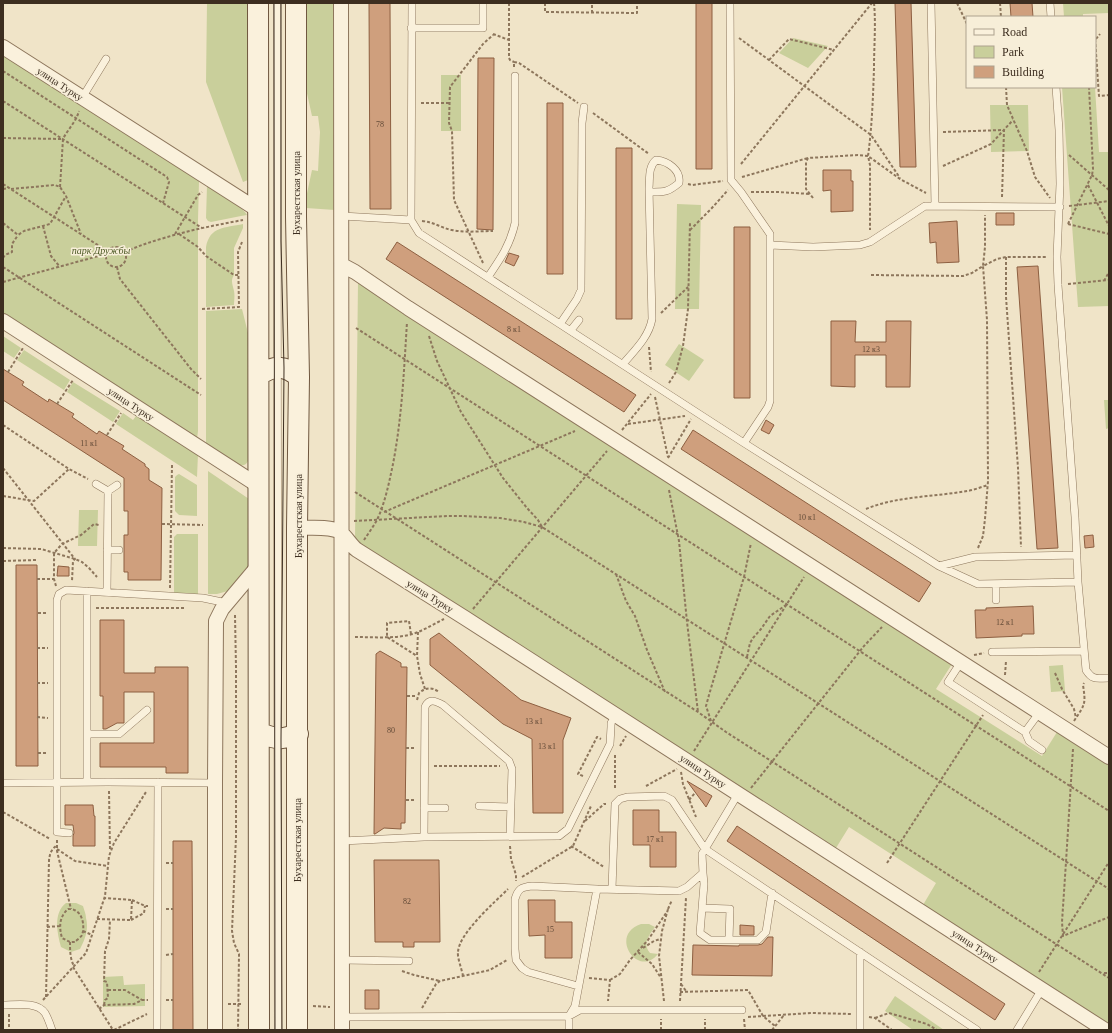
<svg xmlns="http://www.w3.org/2000/svg" width="1112" height="1033" font-family="'Times New Roman',serif">
	<rect width="100%" height="100%" fill="#f0e4c8"/>
	<!-- green -->
	<path fill="#c9cf9b" d="M207 3H249L248 180 243 182 206 82Z
		M307 3H334L335 210 306 208V198L312 170 318 171 320 132 318 116H312L306 89Z
		M1063 3H1109V13L1083 14V16L1064 17Z
		M793 38 828 46 808 68 779 53Z
		M3 54 199 181 198 220V431L197 439 3 313Z
		M461 75V131H441V75Z
		M1062 87H1095L1099 152H1109V306L1078 307Z
		M990 105H1028L1029 151 991 152Z
		M207 186C217 192 242 205 247 215L241 216 211 222 208 221 206 218Z
		M677 204 701 205 699 309H675Z
		M243 224V228L234 248V275C230 281 233 285 234 291 235 296 234 301 234 305L206 307V247C210 226 225 228 243 224Z
		M358 282 952 664 936 689 1042 756 1057 732 1109 765V1024L923 905 936 883 849 827 836 848 355 540Z
		M242 309 249 337 248 461C246 465 244 466 239 465L206 444V311Z
		M3 336 21 348 14 358 3 351Z
		M679 344 704 360 689 381 665 365Z
		M24 350 70 380 64 390 17 360Z
		M73 382 120 411 113 422 67 392Z
		M1104 400H1109V428L1106 429Z
		M123 413 133 420 136 416H138L198 454 197 477 116 424Z
		M208 471 249 499V566L228 591 217 594H208Z
		M179 474 197 485V516L179 515 175 511V477L177 475Z
		M79 510H98L97 546H78Z
		M177 534H198V594L174 593V537Z
		M1063 665 1065 691 1051 692 1049 666Z
		M66 903H76L83 906C84 910 86 914 86 918 89 929 85 940 80 949L71 952 61 947C57 933 53 913 66 903Z
		M641 924H649L655 927C649 935 642 944 650 953L658 954C638 979 608 935 641 924Z
		M123 976 124 985 145 984V1006L103 1007V977Z
		M895 996 944 1030H913L885 1011Z"/>
	<!-- building -->
	<path fill="#cf9f7d" stroke="#8d5f41" d="M369 3H390L391 209H370Z
		M696 3H712V169H696Z
		M895 3H911L916 167H900Z
		M1010 3H1032L1033 17H1011Z
		M478 58H494L493 230 477 229Z
		M547 103H563V274H547Z
		M616 148H632V319H616Z
		M823 170H851V181H853V211L831 212V190L823 191Z
		M996 213H1014V225H996Z
		M957 221 959 262 937 263 936 242 930 243 929 223Z
		M734 227H750V398H734Z
		M397 242 636 395 624 412 386 259Z
		M509 253 519 256 514 266 505 262Z
		M1038 266 1058 548 1037 549 1017 267Z
		M831 321H856L855 342H886V321H911L910 387H886V355H855V387L831 386Z
		M3 369 24 382 22 385 48 402 49 399 74 414 72 417 97 434 99 431 124 446 122 449 145 464V466L149 469V480L162 488 161 580H128V572H124V535H128V511H124V478L3 400Z
		M766 420 774 425 769 434 761 430Z
		M693 430 931 583 919 602 681 449Z
		M1093 535 1094 547 1085 548 1084 536Z
		M16 565H37L38 766H16Z
		M58 566 69 567V576H57Z
		M1033 606 1034 634H1022V636L976 638 975 610H986V608Z
		M100 620H124V673H155V667H188V773H166V767H100V743H154V692H124V723H117L106 729H103V696H100Z
		M439 633 521 700 571 718 563 740V813H533L532 739 503 724 430 665V639Z
		M380 651 401 663V667H407L405 823H401V829L384 828 375 834H374L376 656V654Z
		M687 781 712 796 706 807Z
		M65 805H93L94 816H95V846H73V836L74 833 73 825H65Z
		M633 810H659V832H676V867H650V845H633Z
		M737 826 1005 1004 995 1020 727 841Z
		M173 841H192L193 1030H173Z
		M374 860H439L440 942H414V947H403V942H375Z
		M528 900H555V922H572V958H545V935L529 936Z
		M740 925 754 926V935H740Z
		M768 937H773L772 976 692 975 693 945 739 946V945H758L762 944Z
		M365 990H379V1009H365Z"/>
	<g fill="none" stroke-linecap="round" stroke-linejoin="round">
		<defs>
			<path id="lane" d="M277 3 278 1030
				M412 3 411 220 419 233 744 443 939 566 978 584 1078 582 1086 670C1093 681 1097 678 1109 678
				M730 3 731 180 741 192 770 234V401L768 407 744 443
				M931 3 935 205
				M1050 3 1051 17
				M411 28H483V3
				M1056 87 1059 130 1060 184 1057 257 1058 285 1075 517 1078 582
				M82 98 106 59
				M342 216 411 220
				M770 245 813 247 860 245 870 242 925 206 1060 207
				M488 277C501 258 510 245 515 223V76
				M560 324 577 299 581 290 582 123 584 107
				M571 330 579 320
				M623 364C634 351 649 337 652 319L649 188C650 178 648 167 656 160 668 161 681 170 679 183 667 193 664 192 649 192
				M96 484 108 491 117 485
				M107 550H119
				M939 566 975 557 1077 555
				M996 584V600
				M87 591V782
				M107 593 108 491
				M992 652 1084 651
				M961 662 948 682 1025 732 1039 713
				M1025 732 1029 741 1042 750
				M87 734H119L147 710
				M3 783 108 782 215 783
				M479 806 511 807
				M424 808H445
				M69 833 57 832V600L59 594 66 590 203 598 227 603
				M424 837 425 707C429 698 436 701 443 705L509 761 512 769 510 836
				M342 841 424 837 559 836 568 829 610 744 611 727V723L616 715
				M703 873 704 884 700 933 710 940H758L766 932 772 893
				M597 889 679 891 687 887 703 873 702 854 738 794
				M612 889 615 804 620 799 627 797 664 796 672 800 705 849 977 1030
				M702 908 730 909 729 940
				M860 952V1030
				M342 960 409 961
				M3 1005C15 1005 37 1001 45 1013 48 1018 50 1024 52 1030
				M342 1017 569 1016 580 1010H742
				M157 1030 158 782
				M569 1030V1016L575 1006 597 889 532 886C521 887 518 889 515 899V949L516 960 522 968 528 972 578 986
				M1017 1030 1042 989"/>
			<path id="street" d="M341 3 342 1030
				M3 47 258 210
				M342 265 355 272 408 308 1109 757
				M3 321 259 486
				M297 528C309 528 331 526 340 532 347 537 350 545 357 550L465 618 1105 1030
				M215 1030V783L216 621 222 609 259 565"/>
			<path id="secondary" d="M258 3 259 1030
				M296 3V217L299 377 297 528V1030
				M259 375C274 365 285 365 299 377
				M260 733C279 740 279 740 298 734"/>
		</defs>
		<!-- lane casing -->
		<use href="#lane" stroke="#8d765c" stroke-width="8"/>
		<!-- street casing -->
		<use href="#street" stroke="#8d765c" stroke-width="16"/>
		<!-- secondary casing -->
		<use href="#secondary" stroke="#6f573f" stroke-width="22"/>
		<!-- path -->
		<path stroke="#8d765c" stroke-width="2" stroke-dasharray="3 2" stroke-linecap="butt" d="M509 3V58L510 60 514 62
			M545 3V12L637 13V3
			M874 3C876 24 874 46 874 68 873 97 872 127 868 156L900 179 926 193
			M957 3 967 24
			M1000 3 1001 17
			M592 13V3
			M493 34 509 40
			M739 38 871 135 900 178
			M1095 39 1099 96 1109 95
			M1096 39 1100 34
			M769 60 789 39 834 50
			M514 67V62L519 63 578 103
			M3 71 167 177 169 182 163 203
			M1006 87 1007 105 1027 151 1035 177 1050 198
			M3 101 202 228
			M421 103H450
			M593 113 649 154
			M943 132 1004 130 1002 197
			M3 138 62 139
			M1069 155 1109 190
			M741 164 872 3
			M943 166 991 144 1013 120
			M742 177 808 158
			M3 184 107 251
			M688 184 692 185 723 181
			M1088 185 1109 226
			M60 187 63 139C68 129 76 122 79 111
			M3 189 8 188
			M11 189 55 185 60 187 66 196 81 234
			M751 192H778L810 194
			M813 198 806 189V162L808 158 858 155 868 156 870 165V230
			M1069 206 1109 201
			M422 221C434 222 441 228 452 230 466 233 480 231 493 231
			M3 223 18 235 24 231 50 224 66 196
			M1068 224 1092 175 1093 169 1089 87
			M1068 224 1109 234
			M43 226 51 256 60 267
			M690 230 711 209 728 190
			M175 234 198 195 202 192
			M179 234 198 247 206 256 234 275H239
			M106 257a10 10 0 1 1 20 0a10 10 0 1 1-20 0Z
			M125 252C138 246 150 242 164 238 190 230 216 225 243 220
			M1006 257V297L1018 468 1021 547
			M3 258 5 255 12 252V244L18 235
			M483 263 454 200 452 131 449 123 450 87 483 44 493 35
			M3 267 201 395
			M117 267 120 279 191 369 201 379
			M871 275 963 276 972 273 983 266 985 247V215
			M1104 281 1109 272
			M3 282 106 254
			M1068 284 1109 280
			M202 309 239 307 238 252 242 242
			M661 313 688 287
			M356 328 1109 811
			M429 336 437 361 461 412 503 478 527 508 538 520 542 527 1109 889
			M649 347 651 372
			M8 372 23 348
			M669 383 676 372 683 346 688 309 690 222
			M655 397 668 457
			M57 404 73 380
			M628 424 685 416
			M3 425 69 469 88 479
			M622 430 651 394
			M107 435 121 413
			M668 458 691 419
			M3 468 75 559 73 561 72 581
			M669 490 679 541 687 622 698 712
			M355 492 698 712 726 732 1109 978
			M3 496 34 501 69 469
			M866 509C897 496 934 497 967 491 974 490 981 487 988 485
			M384 512 575 431
			M354 521 447 516H464L500 518 524 522 542 527
			M162 524 203 525
			M364 540C368 534 373 527 377 520 385 503 389 483 393 464 402 417 404 370 407 322
			M3 548 41 549 75 559 82 562 89 568 97 577
			M978 548 983 536 985 519 988 481 987 320 983 266 997 259 1006 257H1047
			M3 561 36 560
			M616 574 626 601 635 616 647 650 665 692
			M37 579H54
			M56 586 54 579V553L62 544 81 535 94 524 99 525
			M170 588 172 465
			M96 608H184
			M473 609 607 451
			M38 613H48
			M235 615 236 667V837L232 931 234 943 239 954 238 1030
			M418 632 417 656 420 674 425 689
			M411 634 409 621 387 623V637L417 656
			M355 637C374 637 394 639 413 634 424 630 434 624 444 619
			M37 648H48
			M974 655 984 653
			M747 657 750 643 753 638 761 629 770 616 786 605
			M1055 673 1062 689 1074 709 1076 718
			M1005 675 1006 661
			M37 683H48
			M407 696H417
			M417 700 419 693C426 687 432 687 439 692
			M37 717 48 718
			M711 721 706 706 709 695 744 577 751 543
			M1074 721C1085 704 1086 705 1083 685L1084 683
			M620 746 626 736
			M406 748H416
			M1073 749 1066 862 1062 922 1063 936 1109 917
			M694 751 804 577
			M38 753H48
			M615 755V790
			M434 766H500
			M681 772 683 784 696 817
			M583 776 578 774 597 737 601 739
			M646 786 677 769
			M751 788 864 646 882 627
			M109 791 110 851
			M406 800H416
			M689 800 695 793
			M3 812 50 839
			M585 821 604 804H606
			M57 840V851L71 909
			M510 846 511 859 516 875V881
			M571 846 604 867
			M57 849 75 861 108 866
			M166 863H173
			M887 863 983 715
			M522 877 573 846 591 806
			M132 900 145 906H148
			M68 909C68 909 74 909 74 910 83 913 85 927 82 935 81 937 77 940 75 942H70L62 938C59 927 59 917 68 909Z
			M166 909H173
			M668 909 672 900
			M97 919 131 920 132 900 104 898
			M131 920 144 913 145 906
			M47 927 60 926
			M83 931 92 935
			M70 942C70 950 70 959 74 966
			M643 948 654 941 660 939
			M638 952 652 964 661 978
			M166 955 173 954
			M73 967 113 1030
			M402 971 414 975 440 981
			M1039 972 1109 862
			M1104 973H1109
			M463 976C462 970 457 957 458 952 459 933 495 902 508 889
			M589 978 610 980 608 1001
			M610 980 620 974 630 960 648 940 666 913
			M681 984 686 991
			M108 990H125L142 1000
			M680 992 748 990 763 1016 775 1026
			M46 997 49 860C50 853 51 850 57 845
			M43 1000 86 953 105 896 109 856 114 843 146 792
			M166 1000H173
			M664 1001 659 956 662 931 668 909
			M680 1001 686 898
			M228 1004H243
			M104 1005 105 1000 108 998 107 982 104 981 105 951 109 939 110 920
			M313 1006 330 1007
			M422 1008 436 984 440 981 490 970 507 960
			M99 1009 104 1005 134 1004 142 1000H148
			M9 1014V1029
			M748 1017 811 1013 851 1014
			M869 1017 875 1018 892 1030
			M875 1018 889 1013 927 1024 937 1030
			M744 1019 745 1030
			M114 1030 147 1014
			M661 1030V1019
			M705 1030V1019
			M772 1030 784 1015"/>
		<!-- lane -->
		<use href="#lane" stroke="#faf1dc" stroke-width="7"/>
		<!-- street -->
		<use href="#street" stroke="#faf1dc" stroke-width="14"/>
		<!-- secondary -->
		<use href="#secondary" stroke="#faf1dc" stroke-width="20"/>
		<!-- tram -->
		<path stroke="#3d2e20" stroke-width="1" d="M274 3 275 1030
			M281 3V241L284 368 281 739 282 1030"/>
	</g>
	<g text-anchor="middle" dominant-baseline="central" stroke-width="3" stroke-linejoin="round" paint-order="stroke">
		<!-- number labels -->
		<g font-size="8" fill="#624a37">
			<text x="380" y="124">78</text>
			<text x="514" y="329">8 к1</text>
			<text x="871" y="349">12 к3</text>
			<text x="89" y="443">11 к1</text>
			<text x="807" y="517">10 к1</text>
			<text x="1005" y="622">12 к1</text>
			<text x="534" y="721">13 к1</text>
			<text x="391" y="730">80</text>
			<text x="547" y="746">13 к1</text>
			<text x="655" y="839">17 к1</text>
			<text x="407" y="901">82</text>
			<text x="550" y="929">15</text>
		</g>
		<!-- street labels -->
		<g font-size="10" fill="#3d2e20" stroke="#f7eed8">
			<text transform="translate(60 84) rotate(33)">улица Турку</text>
			<text transform="translate(296 193) rotate(-90)">Бухарестская улица</text>
			<text transform="translate(131 404) rotate(33)">улица Турку</text>
			<text transform="translate(298 516) rotate(-90)">Бухарестская улица</text>
			<text transform="translate(430 596) rotate(32)">улица Турку</text>
			<text transform="translate(703 771) rotate(33)">улица Турку</text>
			<text transform="translate(297 840) rotate(-90)">Бухарестская улица</text>
			<text transform="translate(975 946) rotate(33)">улица Турку</text>
		</g>
		<!-- park labels -->
		<g font-size="10" font-style="italic" fill="#4d5a26" stroke="#f7eed8">
			<text x="101" y="250">парк Дружбы</text>
		</g>
	</g>
	<!-- border -->
	<rect width="1112" height="1033" fill="none" stroke="#3d2e20" stroke-width="8"/>
	<!-- legend -->
	<rect x="966" y="16" width="130" height="72" fill="#f7eed8" stroke="#ada18e"/>
	<rect x="974" y="29" width="20" height="6" fill="#faf1dc" stroke="#ada18e"/>
	<text x="1002" y="36" font-size="12" fill="#3d2e20">Road</text>
	<rect x="974" y="46" width="20" height="12" fill="#c9cf9b" stroke="#ada18e"/>
	<text x="1002" y="56" font-size="12" fill="#3d2e20">Park</text>
	<rect x="974" y="66" width="20" height="12" fill="#cf9f7d" stroke="#ada18e"/>
	<text x="1002" y="76" font-size="12" fill="#3d2e20">Building</text>
</svg>
